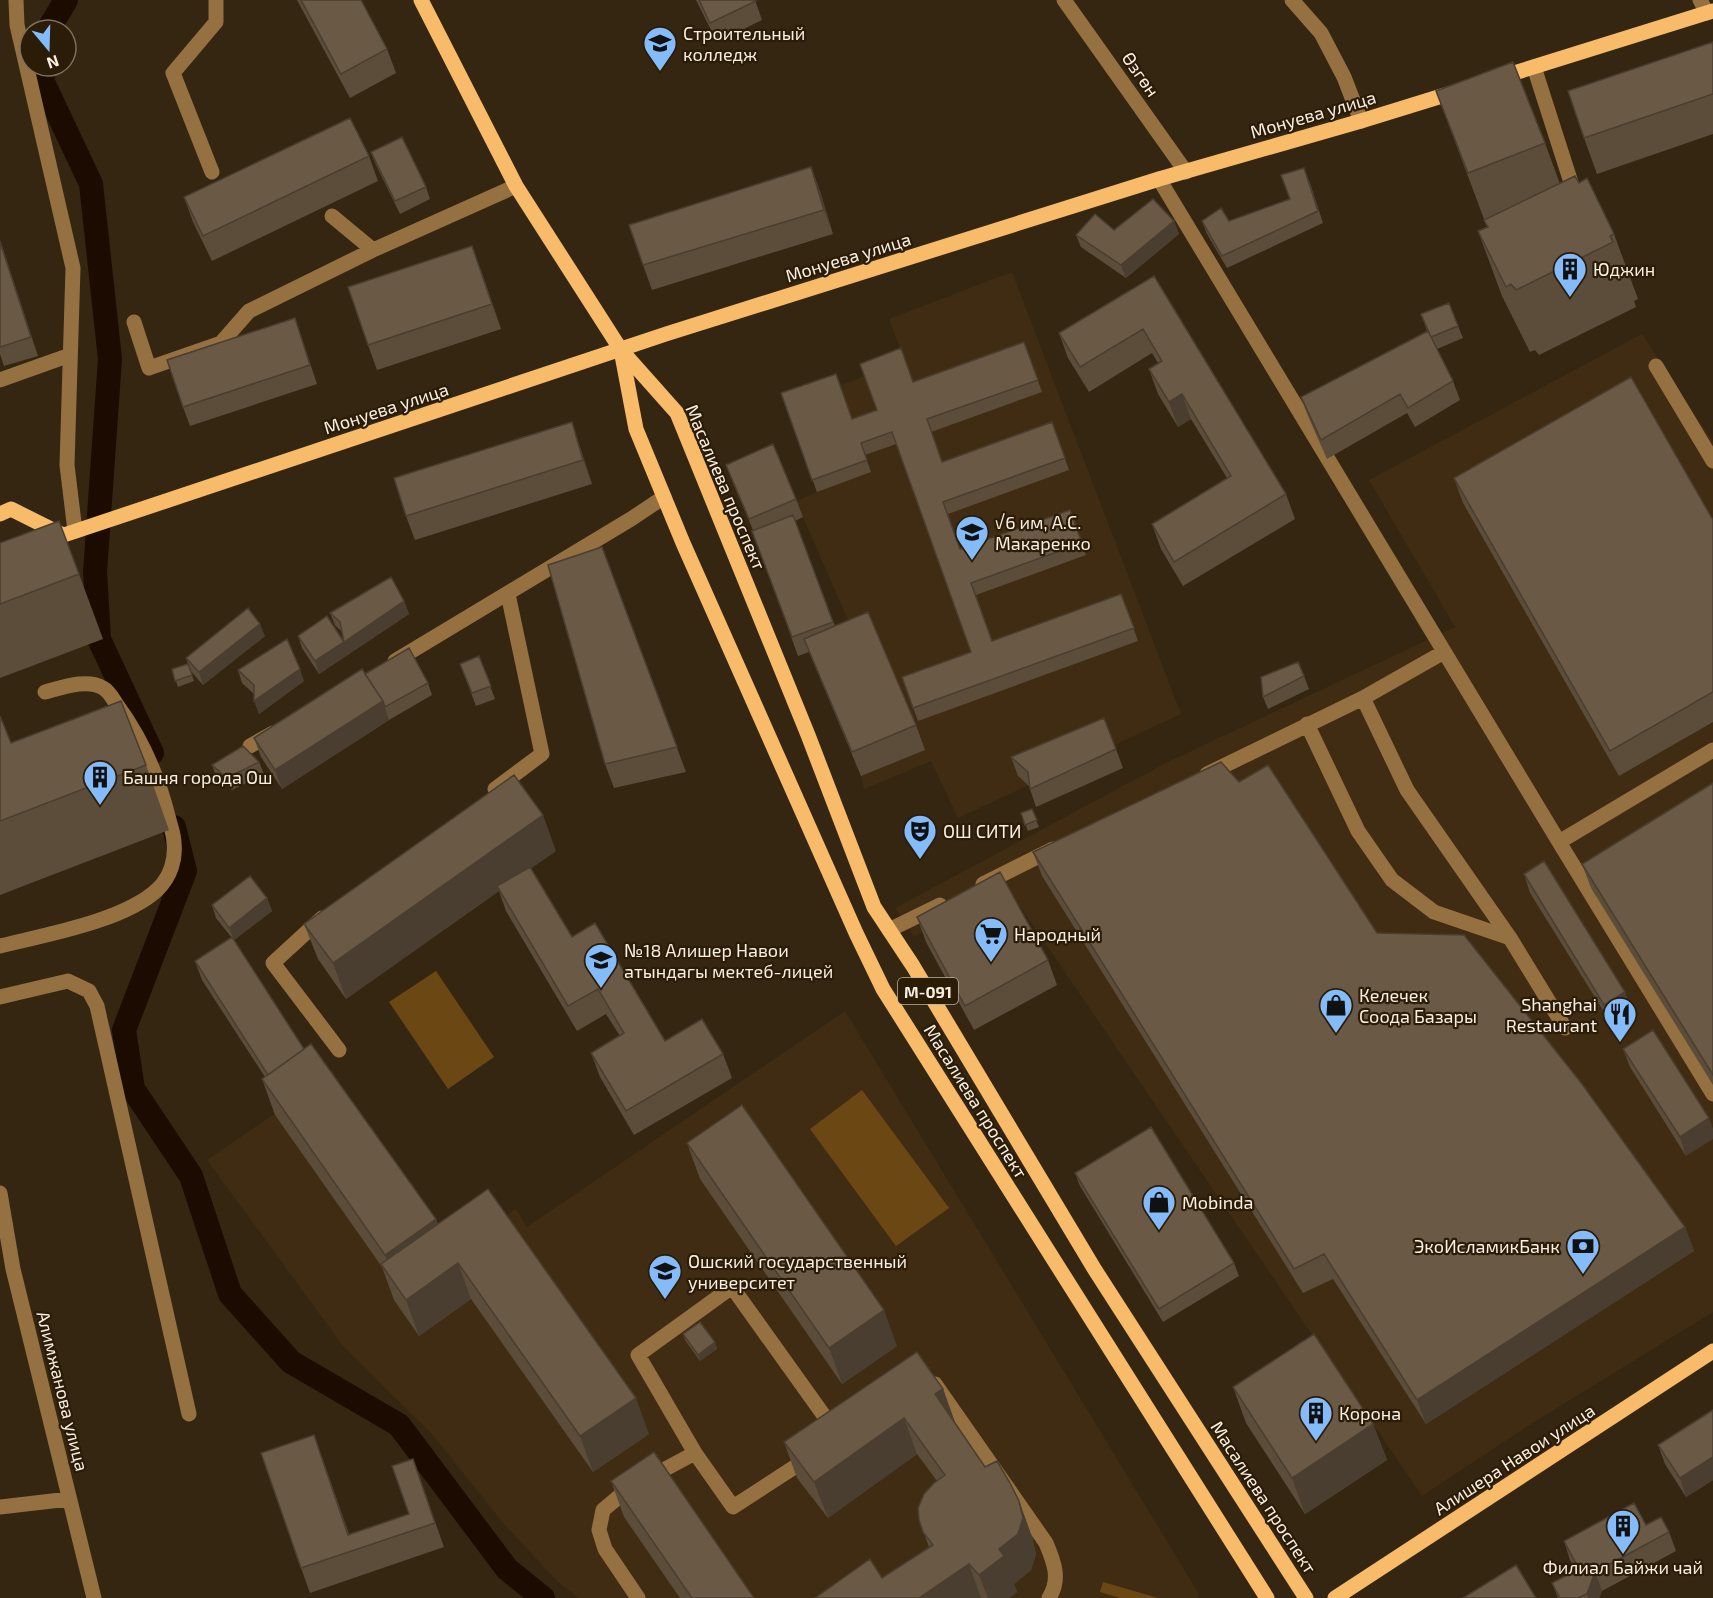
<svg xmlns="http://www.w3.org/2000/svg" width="1713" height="1598" font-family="'Exo 2',sans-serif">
	<rect width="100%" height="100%" fill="#352612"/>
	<!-- built -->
	<path fill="#402c12" d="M1012 272 1181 714 958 818 931 761 864 789 861 776 851 627 796 501 817 492 786 406 905 361 889 319Z
		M1642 334 1713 442V1312L1531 1424 1422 1496 1009 890 914 936 895 908 1166 763 1455 627 1369 480Z
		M845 1011 1199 1594 1198 1598H579L558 1582 504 1524 432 1434 343 1346 207 1160 324 1080 449 1255 516 1209 527 1227Z"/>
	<!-- green -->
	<path fill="#6b4813" d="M436 971 494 1057 448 1089 389 1002Z
		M862 1090 949 1208 896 1246 810 1129Z
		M1103 1582 1158 1598H1120L1100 1592Z"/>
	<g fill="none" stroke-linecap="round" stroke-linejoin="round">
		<!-- canal -->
		<path stroke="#1c0b00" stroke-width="24" d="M48 30 66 0
			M41 66 43 82 91 184 110 359 95 572 99 639 152 753
			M174 827 185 871 124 1030 133 1089 191 1176 230 1294 291 1362 399 1425 507 1569 543 1598"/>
		<!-- minor -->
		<path stroke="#957040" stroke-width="15" d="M16 0 17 25 73 268 67 465 75 531
			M1064 0 1186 172
			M1292 0 1321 33 1344 77 1361 121
			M1700 0 1707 13
			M1534 67 1576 198
			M212 172 173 73 216 22V0
			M1159 179 1559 842 1713 1094
			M332 216 373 250
			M134 322 149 368 221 343 249 311 373 250 516 186
			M1656 366 1713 461
			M0 380 70 355
			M395 661 631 519 664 497
			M1363 698 1407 790 1510 938 1565 1028
			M1307 724 1358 831 1392 880 1434 912 1510 938
			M250 746 273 733
			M1207 774 1363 698 1444 652
			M495 789 542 754 508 594
			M1559 842 1713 750
			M983 884 1053 849
			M322 918 273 963 339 1050
			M889 930 940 905
			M0 946C44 935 125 921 158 889 170 877 176 860 174 843 174 834 170 825 168 816 158 776 142 739 117 705 113 699 109 691 103 688 87 678 61 688 45 692
			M0 997 68 981 89 991 97 1006 189 1414
			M0 1193 13 1269 94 1598
			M935 1384 1046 1543C1054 1562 1061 1579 1049 1598
			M810 1457 733 1507 695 1453 638 1355 732 1287 835 1431
			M0 1507 69 1499
			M638 1598 605 1549 599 1530 603 1510 628 1489 695 1453"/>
		<!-- major -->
		<path stroke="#f8bb69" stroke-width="15" d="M421 0 516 186 621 350 677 413 808 735 874 907 913 966 1095 1270 1306 1598
			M1498 78 1713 11
			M621 350 636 429 683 543 856 933 883 989 1267 1598
			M0 514 11 509 63 535
			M46 541 666 334 1159 179 1361 121 1458 91
			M1335 1598 1713 1351"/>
	</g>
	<!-- wall -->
	<path fill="#5b4d3a" d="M297 0H361L387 49 396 73 350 98Z
		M696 0H755L762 20 717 42Z
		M1713 42V134L1597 174 1584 138Z
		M1436 91 1545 143 1560 184 1579 183 1614 234 1638 299 1634 301 1636 307 1539 355 1535 350 1530 352 1502 296 1478 231 1487 227Z
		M371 152 426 187 430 199 400 214 376 165Z
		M369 156 378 181 212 261 193 222 184 197Z
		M811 167 820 191 833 234 652 290 643 265Z
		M1309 180 1323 223 1227 268 1207 234 1202 221H1229L1290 199Z
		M1174 221 1179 234 1126 278 1081 247 1076 235 1114 230Z
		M0 240 38 356 4 366 0 354Z
		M481 270 501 329 377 370 368 345Z
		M1154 276 1286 494 1295 519 1183 586 1161 549 1152 524 1227 478 1191 419 1178 427 1158 394 1149 369 1158 363 1152 353 1089 392 1068 358 1059 333Z
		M1421 314 1458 326 1463 338 1437 349 1453 381 1460 400 1415 427 1407 413 1327 459 1308 416 1301 397 1427 331Z
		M295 318 317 384 190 426 183 407Z
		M1024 342 1042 392 931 432 942 462 1052 422 1069 470 948 514 960 549 1070 510 1086 555 976 595 992 641 1121 594 1138 641 918 721 902 677 971 652 896 444 865 455 871 472 817 492 781 393 852 419 877 410 913 382Z
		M580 447 592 484 415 540 406 516Z
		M726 465 796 499 803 517 795 521 835 626 916 725 925 750 861 776 809 652 798 656 753 530 733 483Z
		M1454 478 1713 520V722L1619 776 1463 503Z
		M0 543 79 574 103 639 0 678Z
		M602 547 686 772 614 788 605 764Z
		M404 601 409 614 319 674 302 648 298 636 344 642 342 632 335 625 330 613Z
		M265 636 203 685 190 670 186 658Z
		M479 656 495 699 476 706 460 664Z
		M188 664 194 681 178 687 172 669Z
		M238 670 304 681 259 714 254 694 242 683Z
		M365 674 428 683 432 695 389 720 282 789 261 757 254 738Z
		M1304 676 1309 689 1268 709 1263 697Z
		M0 716 11 743 146 765 169 830 0 895Z
		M1116 749 1123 768 1036 807 1029 786 1018 776 1011 757Z
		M259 762 264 774 232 790 217 778 212 765Z
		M1713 783V1085L1591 888 1582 864Z
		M1032 809 1039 827 1028 831 1021 813Z
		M556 851 531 868 572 937 665 1041 723 1054 732 1078 634 1135 600 1077 591 1053 620 1036 606 1014 577 1031 506 911 499 891 346 999 318 959 304 924Z
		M1033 852 1377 933 1685 1227 1694 1251 1426 1424 1333 1279 1303 1293 1042 876Z
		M1524 874 1625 992 1631 1011 1611 1023 1530 893Z
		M267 898 272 911 234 940 304 1049 436 1219 438 1224 649 1434 593 1472 471 1299 419 1336 394 1300 382 1267 275 1115 262 1079 265 1077 202 980 195 961 232 938 216 918 212 905Z
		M917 917 1048 960 1057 985 974 1030 926 942Z
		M1653 1030 1686 1156 1630 1067 1623 1049Z
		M687 1143 897 1346 842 1384 700 1179Z
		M1075 1173 1234 1263 1239 1276 1163 1322 1080 1186Z
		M683 1334 715 1342 717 1349 700 1361 685 1340Z
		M1233 1387 1373 1424 1387 1460 1305 1514 1246 1423Z
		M943 1389 955 1423 985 1467 1019 1501 1032 1537 1036 1554 1031 1570 1014 1584 1017 1592 1009 1598H815L882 1578 929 1547 919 1520 937 1481 917 1454 828 1518 797 1478 784 1442Z
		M1713 1410V1480L1686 1497 1665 1464 1658 1445Z
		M413 1459 444 1547 310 1593 301 1568 323 1460 349 1534 409 1514Z
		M611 1481 754 1598H680L624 1517Z
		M1646 1525 1669 1532 1676 1551 1602 1591 1599 1598H1558L1552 1583 1576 1570 1570 1560 1564 1541Z"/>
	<!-- shaded-wall -->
	<path fill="#4a3e30" d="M811 167 820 191 833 234 824 210Z
		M1174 221 1179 234 1126 278 1121 265Z
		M0 240 38 356 0 242Z
		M472 246 481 270 501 329 492 304Z
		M1182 394 1191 419 1178 427 1169 402Z
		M572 422 580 447 592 484 583 460Z
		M404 601 409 614 319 674 315 661Z
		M260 624 265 636 203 685 199 672Z
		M300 669 304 681 259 714 254 701Z
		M383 701 389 720 282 789 275 770Z
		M543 815 556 851 500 890 497 886 499 891 346 999 333 963Z
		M267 898 272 911 234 940 229 928Z
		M1625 992 1631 1011 1611 1023 1604 1005Z
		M1709 1118 1713 1129V1139L1686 1156 1680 1137Z
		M436 1219 449 1255 397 1288 385 1255Z
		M1685 1227 1694 1251 1426 1424 1417 1400Z
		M458 1263 471 1299 419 1336 406 1300Z
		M884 1310 897 1346 842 1384 829 1348Z
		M715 1342 717 1349 700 1361 698 1355Z
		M943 1389 956 1425 935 1394Z
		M636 1398 649 1434 593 1472 580 1436Z
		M904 1418 917 1454 828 1518 814 1482Z
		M1373 1424 1387 1460 1305 1514 1292 1478Z
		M1713 1457V1480L1686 1497 1680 1478Z
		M1019 1501 1032 1537 1036 1554 1031 1570 1014 1584 1017 1592 1009 1598H988L979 1575 999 1549Z
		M969 1564 981 1598H919Z
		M1595 1572 1602 1591 1599 1598H1588L1587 1594Z"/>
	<!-- building -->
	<path fill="#6a5944" stroke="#4a3e30" stroke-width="1.5" d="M301 0H361L387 49 341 74Z
		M699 0H755L756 1 710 23Z
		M1713 42V94L1584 138 1568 91Z
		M1513 62 1545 143 1468 173 1436 91Z
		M350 118 369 156 203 236 184 197Z
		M402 137 426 187 395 201 371 152Z
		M811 167 824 210 643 265 629 225Z
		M1304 168 1318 211 1222 256 1202 221 1221 208 1229 221 1290 199 1281 175Z
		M1575 176 1579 183 1587 178 1614 234 1610 236 1613 242 1516 290 1511 284 1506 287 1478 231 1488 227 1484 220Z
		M1153 199 1174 221 1121 265 1076 235 1095 214 1114 230Z
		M0 242 31 337 0 347Z
		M472 246 492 304 368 345 348 287Z
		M1154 276 1286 494 1174 562 1152 524 1231 476 1182 394 1169 402 1149 369 1162 361 1143 329 1080 367 1059 333Z
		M1449 303 1458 326 1431 337 1421 314Z
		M295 318 310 365 183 407 167 360Z
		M1428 331 1453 381 1408 408 1400 394 1321 440 1301 397Z
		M1024 342 1038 380 927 419 942 462 1052 422 1065 458 943 502 960 549 1070 510 1082 543 971 583 992 641 1121 594 1134 628 913 708 902 677 971 652 892 432 861 443 867 460 812 480 781 393 836 374 852 419 877 410 860 364 901 348 913 382Z
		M1631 377 1713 520V692L1610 751 1454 478Z
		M572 422 583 460 406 516 394 478Z
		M773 444 796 499 749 519 726 465Z
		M793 515 833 622 792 637 752 531Z
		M59 521 79 574 0 604V543Z
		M602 547 677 747 605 764 548 565Z
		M391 577 404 601 344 642 340 622 330 613Z
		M248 608 260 624 199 672 186 658Z
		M868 612 916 725 852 752 804 639Z
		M327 616 344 642 315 661 298 636Z
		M287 639 300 669 254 701V685L238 670Z
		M409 648 428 683 385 707 383 701 365 674Z
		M479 656 491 686 472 693 460 664Z
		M1298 662 1304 676 1263 697 1261 677Z
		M188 664 192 675 175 681 172 669Z
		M362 669 383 701 275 770 254 738Z
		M121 701 146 765 0 821V716L11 743Z
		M1104 718 1116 749 1030 789 1028 772 1011 757Z
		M243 746 259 762 227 778 212 765Z
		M1221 762 1239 782 1268 765 1377 933 1464 935 1582 1084 1685 1227 1417 1400 1324 1254 1294 1269 1033 852Z
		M514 775 543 815 333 963 304 924Z
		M1713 783V1075L1582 864Z
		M1032 809 1037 820 1025 825 1021 813Z
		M1544 861 1625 992 1604 1005 1524 874Z
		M530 867 572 937 595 923 665 1041 702 1019 723 1054 626 1111 591 1053 624 1033 598 989 568 1006 497 886Z
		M1000 872 1048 960 965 1006 917 917Z
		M250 876 267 898 229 928 212 905Z
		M232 937 304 1049 268 1075 195 961Z
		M1653 1030 1709 1118 1680 1137 1623 1049Z
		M311 1044 436 1219 385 1255 262 1079Z
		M742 1105 884 1310 829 1348 687 1143Z
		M1151 1127 1234 1263 1159 1309 1075 1173Z
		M488 1189 636 1398 580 1436 458 1263 406 1300 381 1264Z
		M700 1322 715 1342 698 1355 683 1334Z
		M1314 1334 1373 1424 1292 1478 1233 1387Z
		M917 1352 943 1389 935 1394 985 1467 997 1461 1010 1483 1019 1501 1023 1518 1018 1534 999 1549 1004 1556 979 1575 969 1564 919 1598H815L870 1559 882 1578 933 1545 923 1532 919 1520 918 1508 924 1494 934 1483 945 1475 904 1418 814 1482 784 1442Z
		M1713 1410V1457L1680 1478 1658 1445Z
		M314 1435 348 1535 409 1514 392 1466 413 1459 435 1523 301 1568 261 1453Z
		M654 1452 754 1598H692L611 1481Z
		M1634 1503 1646 1525 1661 1517 1669 1532 1595 1572 1587 1594 1578 1598H1560L1552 1583 1579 1569 1564 1541Z
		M1516 1565 1536 1598H1463Z"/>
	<!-- icons -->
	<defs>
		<symbol id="university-pin" viewBox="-11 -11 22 30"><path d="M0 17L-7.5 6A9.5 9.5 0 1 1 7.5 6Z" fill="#84bcfb" stroke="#2b1c08"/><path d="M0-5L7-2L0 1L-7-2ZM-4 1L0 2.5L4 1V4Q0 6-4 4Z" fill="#111"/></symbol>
		<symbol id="building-pin" viewBox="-11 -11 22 30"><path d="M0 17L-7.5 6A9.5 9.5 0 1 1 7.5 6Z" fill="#84bcfb" stroke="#2b1c08"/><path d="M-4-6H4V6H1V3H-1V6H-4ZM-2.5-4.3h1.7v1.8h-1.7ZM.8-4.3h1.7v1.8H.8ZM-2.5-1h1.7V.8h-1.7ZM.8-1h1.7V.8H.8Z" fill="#111"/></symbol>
		<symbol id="school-pin" viewBox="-11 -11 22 30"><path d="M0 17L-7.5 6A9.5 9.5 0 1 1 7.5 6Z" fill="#84bcfb" stroke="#2b1c08"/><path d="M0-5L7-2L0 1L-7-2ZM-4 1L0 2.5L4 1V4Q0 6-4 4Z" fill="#111"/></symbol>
		<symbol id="theatre-pin" viewBox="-11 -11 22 30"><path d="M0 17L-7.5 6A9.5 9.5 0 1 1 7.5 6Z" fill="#84bcfb" stroke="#2b1c08"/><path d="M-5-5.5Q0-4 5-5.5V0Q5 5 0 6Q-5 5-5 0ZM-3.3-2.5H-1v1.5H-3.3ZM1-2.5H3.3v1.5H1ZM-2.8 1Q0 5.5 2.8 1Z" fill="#111"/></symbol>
		<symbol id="supermarket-pin" viewBox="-11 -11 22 30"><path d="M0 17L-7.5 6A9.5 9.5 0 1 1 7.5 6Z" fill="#84bcfb" stroke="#2b1c08"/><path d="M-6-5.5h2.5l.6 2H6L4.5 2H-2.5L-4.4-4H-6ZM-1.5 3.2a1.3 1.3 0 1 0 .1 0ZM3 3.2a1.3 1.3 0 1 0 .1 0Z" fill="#111"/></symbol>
		<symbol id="shop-pin" viewBox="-11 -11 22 30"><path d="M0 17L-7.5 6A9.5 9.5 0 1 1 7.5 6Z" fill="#84bcfb" stroke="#2b1c08"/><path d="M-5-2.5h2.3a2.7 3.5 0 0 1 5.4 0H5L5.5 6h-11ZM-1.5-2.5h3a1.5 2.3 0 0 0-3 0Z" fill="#111"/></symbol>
		<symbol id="restaurant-pin" viewBox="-11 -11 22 30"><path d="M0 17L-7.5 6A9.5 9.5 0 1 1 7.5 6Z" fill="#84bcfb" stroke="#2b1c08"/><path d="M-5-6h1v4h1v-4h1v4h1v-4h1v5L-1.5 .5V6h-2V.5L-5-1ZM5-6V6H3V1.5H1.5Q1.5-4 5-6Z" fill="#111"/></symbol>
		<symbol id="bank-pin" viewBox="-11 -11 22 30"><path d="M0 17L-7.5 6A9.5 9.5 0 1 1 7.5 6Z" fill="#84bcfb" stroke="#2b1c08"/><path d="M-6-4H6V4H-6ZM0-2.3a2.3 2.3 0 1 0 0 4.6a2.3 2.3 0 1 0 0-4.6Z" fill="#111"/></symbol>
	</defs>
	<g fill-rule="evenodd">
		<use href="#university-pin" x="641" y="24" width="38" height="52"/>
		<use href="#building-pin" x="1551" y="250" width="38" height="52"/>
		<use href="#school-pin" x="953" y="513" width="38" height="52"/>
		<use href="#building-pin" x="81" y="758" width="38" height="52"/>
		<use href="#theatre-pin" x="901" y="812" width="38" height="52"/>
		<use href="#supermarket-pin" x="972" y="915" width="38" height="52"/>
		<use href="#school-pin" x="582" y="941" width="38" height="52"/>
		<use href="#shop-pin" x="1317" y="986" width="38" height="52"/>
		<use href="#restaurant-pin" x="1601" y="995" width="38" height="52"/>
		<use href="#shop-pin" x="1140" y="1183" width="38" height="52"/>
		<use href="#bank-pin" x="1564" y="1227" width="38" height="52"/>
		<use href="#university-pin" x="646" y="1252" width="38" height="52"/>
		<use href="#building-pin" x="1297" y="1394" width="38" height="52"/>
		<use href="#building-pin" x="1604" y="1507" width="38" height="52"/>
	</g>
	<g text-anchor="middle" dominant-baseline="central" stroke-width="4.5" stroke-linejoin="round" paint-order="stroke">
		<!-- shield labels -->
		<rect fill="#2b1c08" stroke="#bbb0a1" stroke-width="1.5" x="898" y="978" width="60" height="26" rx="4.5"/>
		<g font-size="16" font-weight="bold" fill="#f9efe2">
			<text x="928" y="991">М-091</text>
		</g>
		<!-- poi labels -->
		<g font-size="18" fill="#f9efe2" stroke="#2b1c08" text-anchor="start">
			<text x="683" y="33">Строительный<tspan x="683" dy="21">колледж</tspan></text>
			<text x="1593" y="269">Юджин</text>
			<text x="995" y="522">√6 им, А.С.<tspan x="995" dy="21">Макаренко</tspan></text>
			<text x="123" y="777">Башня города Ош</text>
			<text x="943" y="831">ОШ СИТИ</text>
			<text x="1014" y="934">Народный</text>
			<text x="624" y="950">№18 Алишер Навои<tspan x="624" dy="21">атындагы мектеб-лицей</tspan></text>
			<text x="1359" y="995">Келечек<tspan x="1359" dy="21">Соода Базары</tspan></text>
			<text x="1597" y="1004" text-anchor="end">Shanghai<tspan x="1597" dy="21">Restaurant</tspan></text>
			<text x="1182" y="1202">Mobinda</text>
			<text x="1560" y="1246" text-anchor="end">ЭкоИсламикБанк</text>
			<text x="688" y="1261">Ошский государственный<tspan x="688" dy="21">университет</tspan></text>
			<text x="1339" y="1413">Корона</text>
			<text x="1623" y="1567" text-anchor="middle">Филиал Байжи чай</text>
		</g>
		<!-- street labels -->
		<g font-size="18" fill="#f9efe2" stroke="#2b1c08">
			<text transform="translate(1141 74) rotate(55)">Өзгөн</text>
			<text transform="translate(1313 114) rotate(-16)">Монуева улица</text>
			<text transform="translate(848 257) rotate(-17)">Монуева улица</text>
			<text transform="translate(386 408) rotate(-18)">Монуева улица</text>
			<text transform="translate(726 487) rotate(67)">Масалиева проспект</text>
			<text transform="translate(976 1101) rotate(58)">Масалиева проспект</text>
			<text transform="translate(63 1391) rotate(76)">Алимжанова улица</text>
			<text transform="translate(1514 1459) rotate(-33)">Алишера Навои улица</text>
			<text transform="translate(1264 1497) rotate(57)">Масалиева проспект</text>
		</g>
	</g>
	<!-- north arrow -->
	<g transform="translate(48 48) rotate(161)"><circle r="28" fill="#2b1c08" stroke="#7d705f" stroke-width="1.5"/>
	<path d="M0-4.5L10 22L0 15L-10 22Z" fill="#84bcfb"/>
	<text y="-9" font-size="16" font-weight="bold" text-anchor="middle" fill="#f9efe2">N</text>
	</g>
</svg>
